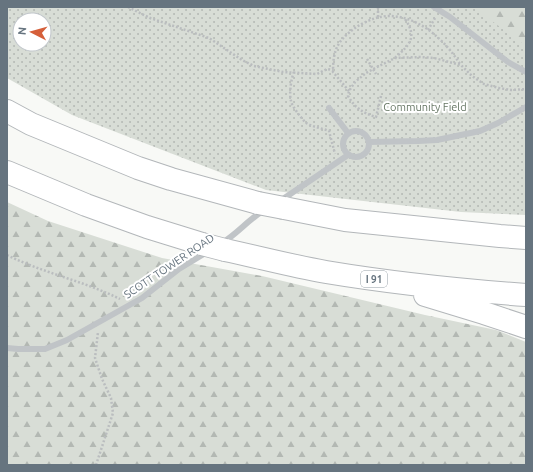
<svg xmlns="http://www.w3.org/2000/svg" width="533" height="472" font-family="Ubuntu,sans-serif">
	<defs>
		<pattern id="grass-dots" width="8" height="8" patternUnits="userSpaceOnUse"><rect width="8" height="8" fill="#d8ddd6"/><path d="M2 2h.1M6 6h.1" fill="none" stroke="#b3b8b3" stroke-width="1.8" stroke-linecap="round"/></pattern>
		<pattern id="forest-firs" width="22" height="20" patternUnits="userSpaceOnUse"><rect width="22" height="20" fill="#d8ddd6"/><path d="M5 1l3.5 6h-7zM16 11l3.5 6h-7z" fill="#b3b8b3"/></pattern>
	</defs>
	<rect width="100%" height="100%" fill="#f8f9f6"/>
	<!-- grass -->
	<path fill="url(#grass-dots)" fill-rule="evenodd" d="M7 7H526V215L461 212 266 190 72 115 7 78ZM20 20H44V44H20Z"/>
	<!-- forest -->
	<path fill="url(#forest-firs)" d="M473 7H526V46Z
		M7 202 48 221 162 258 262 276 425 315 496 330 526 342V465H7Z"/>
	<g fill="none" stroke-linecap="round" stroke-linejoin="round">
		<defs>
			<path id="motorway" d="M7 111 31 124 138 168 171 179 258 203
				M7 172 86 205 147 227 202 244
				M284 208 345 220 500 236 526 238
				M225 250C258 257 292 266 326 272 392 283 459 290 526 295
				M425 295 484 313 526 327"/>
		</defs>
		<!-- motorway casing -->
		<use href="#motorway" stroke="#b3b7ba" stroke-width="24"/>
		<!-- path -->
		<path stroke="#babdbf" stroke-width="2.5" stroke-dasharray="2 2" stroke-linecap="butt" d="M128 7 150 18 209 38 242 60 254 66 283 72 317 74 327 69 333 70
			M378 7V18
			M428 30 435 18
			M395 58C409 45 418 38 405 19
			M367 59 376 74
			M294 72C291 79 289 94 291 101 291 105 302 119 305 122 311 127 322 128 329 131L335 154
			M349 91 333 72C333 50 337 41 355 28 364 22 375 17 387 16 418 15 445 40 460 64
			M381 96 376 117C363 113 355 108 348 96L349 91 355 82 366 73 379 66 395 58 420 57 434 58 461 65 472 76 484 84 499 88 511 90 526 89
			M7 255C43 273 84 281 120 299
			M96 465 113 413 111 398 102 379 95 358 98 332"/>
		<!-- service -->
		<path stroke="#c0c4c7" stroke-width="6" d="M434 7 450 17 508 62 526 72
			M329 108 348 133
			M343 144a13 13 0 1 1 26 0a13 13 0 1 1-26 0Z
			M369 142 418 141 437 140 480 131 498 123 526 107
			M280 201 348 155
			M222 243C237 234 248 220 263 211
			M7 348 18 349H45L67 340 142 298 179 269 207 252"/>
		<!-- motorway -->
		<use href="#motorway" stroke="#fff" stroke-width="22"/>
		<defs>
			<path id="motorway-bridge" d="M258 203 284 208
				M202 244 225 250"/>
		</defs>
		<!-- motorway-bridge casing -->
		<use href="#motorway-bridge" stroke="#b3b7ba" stroke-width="24" stroke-linecap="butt"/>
		<!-- motorway-bridge -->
		<use href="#motorway-bridge" stroke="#fff" stroke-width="22"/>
	</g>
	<g text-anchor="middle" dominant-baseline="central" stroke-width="4" stroke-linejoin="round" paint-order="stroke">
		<!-- shield labels -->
		<rect fill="#fff" stroke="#949ea5" stroke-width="1" x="361" y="271" width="26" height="16" rx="3"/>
		<g font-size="10" font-weight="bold" fill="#66747f">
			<text x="374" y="279">I 91</text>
		</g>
		<!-- park labels -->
		<g font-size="11" fill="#677765" stroke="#fff">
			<text x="425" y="107">Community Field</text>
		</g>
		<!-- street labels -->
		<g font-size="11" fill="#66747f" stroke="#fff">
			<text transform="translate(169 266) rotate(-34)">SCOTT TOWER ROAD</text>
		</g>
	</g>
	<!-- border -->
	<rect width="533" height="472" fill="none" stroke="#66747f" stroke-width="16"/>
	<!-- north arrow -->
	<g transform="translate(32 32) rotate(276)"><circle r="19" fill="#ffffff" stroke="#c2c7cc"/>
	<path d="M0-3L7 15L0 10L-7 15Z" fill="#d55f3a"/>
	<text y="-6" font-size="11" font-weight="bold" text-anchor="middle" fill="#66747f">N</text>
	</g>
</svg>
